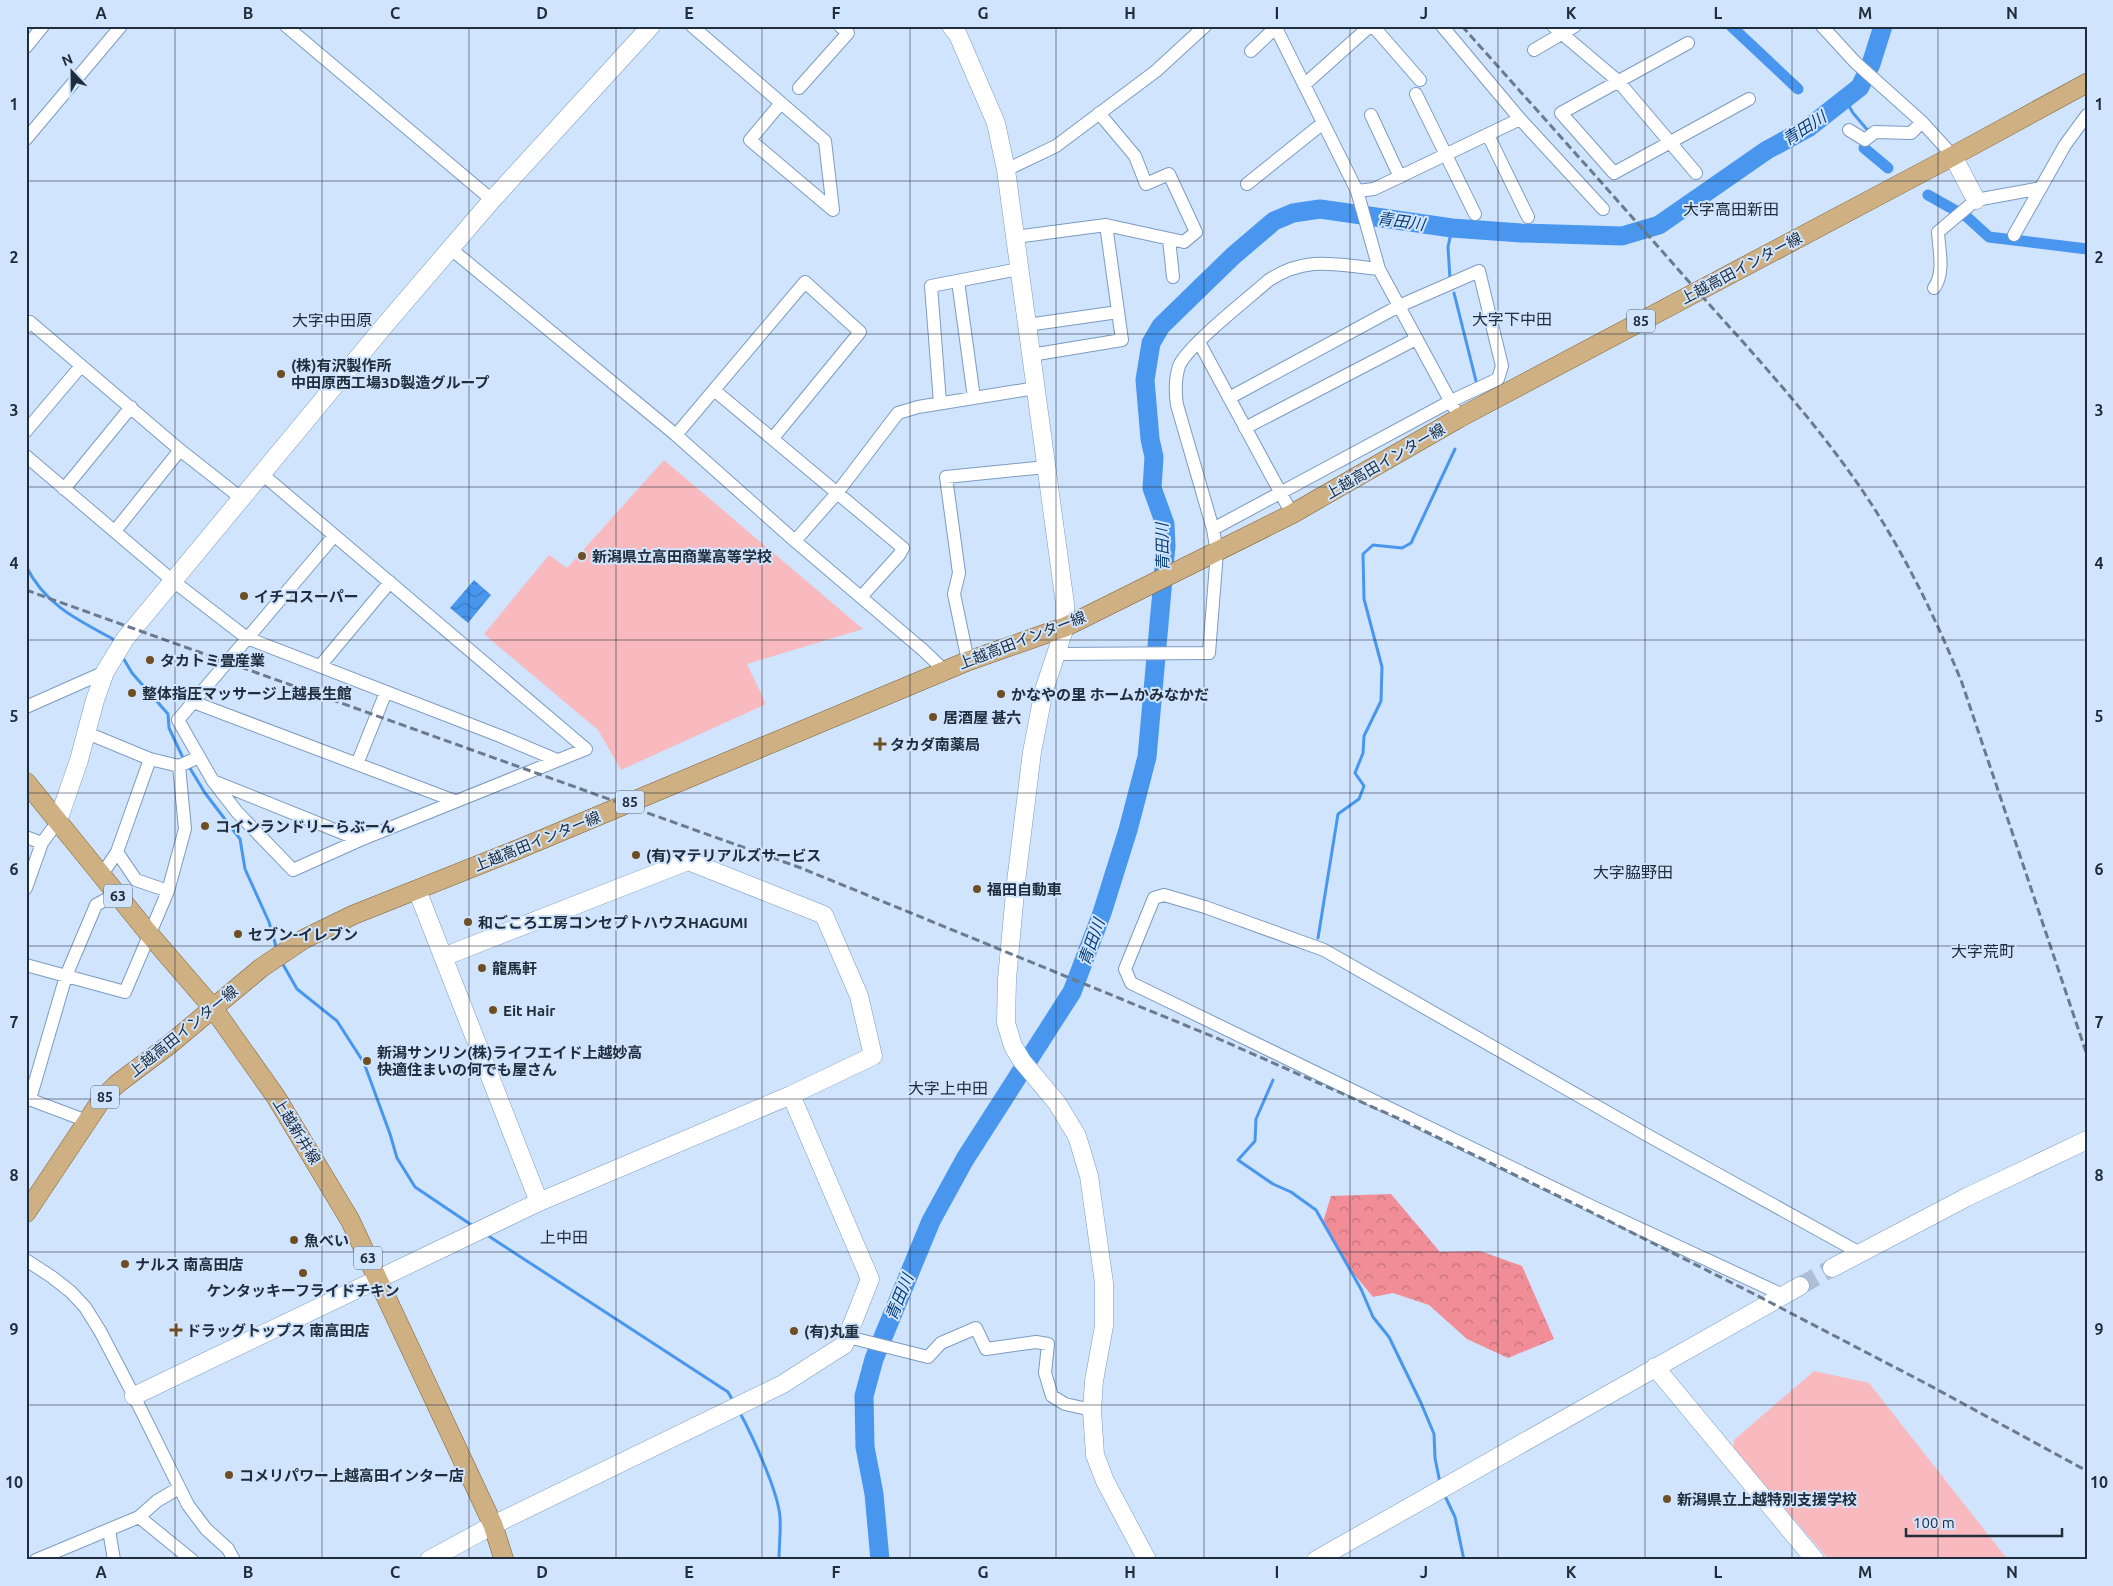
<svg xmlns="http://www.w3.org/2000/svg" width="2113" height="1586" font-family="Ubuntu,'Noto Sans JP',sans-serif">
	<defs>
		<pattern id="forest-crowns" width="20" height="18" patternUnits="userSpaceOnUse" patternTransform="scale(1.25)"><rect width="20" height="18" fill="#f18d97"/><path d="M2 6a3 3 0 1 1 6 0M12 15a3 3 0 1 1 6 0" fill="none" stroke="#c3747c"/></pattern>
		<pattern id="water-waves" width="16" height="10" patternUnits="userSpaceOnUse" patternTransform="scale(1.25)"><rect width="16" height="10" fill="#4996ef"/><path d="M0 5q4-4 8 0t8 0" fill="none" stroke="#3c7bc3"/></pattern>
	</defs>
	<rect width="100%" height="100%" fill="#d0e4fd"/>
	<!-- green -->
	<path fill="#f8babf" d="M664 460 863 629 747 664 766 704 621 770 598 730 484 634 549 555 567 568Z
		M1814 1371 1869 1383 2008 1560H1829L1734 1449V1440Z"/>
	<!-- forest -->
	<path fill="url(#forest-crowns)" d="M1391 1194 1440 1252 1480 1251 1522 1266 1554 1339 1508 1358 1467 1339 1429 1305 1393 1293 1373 1297 1349 1268 1323 1222 1331 1196Z"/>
	<!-- water -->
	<path fill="url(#water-waves)" d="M474 580 491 595 468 623 450 608Z"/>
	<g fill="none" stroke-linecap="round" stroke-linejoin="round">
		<!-- stream -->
		<path stroke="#4996ef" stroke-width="3" d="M1845 99 1853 113 1870 133
			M1864 148 1867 146
			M1450 279 1448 247 1452 228
			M1454 293 1476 381
			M26 566C45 605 78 620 113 639L116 644
			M122 656 132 673 168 714 169 728 184 760
			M188 765 205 793 240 839 245 869 269 922 277 950
			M1318 938 1338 814 1359 799 1364 786 1355 773 1363 753 1364 736 1381 701 1382 667 1364 599 1363 554 1373 545 1402 548 1411 543 1455 449
			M281 961 297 989 337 1021 364 1063 390 1134 397 1158 415 1187 473 1226
			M1273 1080 1256 1119 1255 1141 1238 1160 1273 1184 1291 1192 1316 1210 1361 1289 1373 1317 1389 1337 1421 1403 1434 1434 1435 1458 1440 1483
			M487 1235 728 1392 733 1401
			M739 1411C752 1435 778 1491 780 1517 781 1531 779 1545 779 1560
			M1444 1494 1455 1517 1464 1560"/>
		<!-- canal -->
		<path stroke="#4996ef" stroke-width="11" d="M1731 26 1798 89
			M1864 148 1888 168
			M1928 195 1967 217 1989 237 2087 249"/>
		<!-- river -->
		<path stroke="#4996ef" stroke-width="19" d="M880 1560 874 1494 865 1447 864 1396 874 1359 931 1221 965 1159 1072 992 1102 913 1128 830 1147 757 1166 546 1165 524 1152 488 1154 457 1150 439 1145 380 1151 343 1161 326 1233 256 1274 221 1293 213 1320 209 1452 228 1521 233 1622 236 1659 225 1767 150 1808 128 1860 87 1871 64 1883 26"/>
		<!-- secondary-tunnel -->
		<path stroke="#adbfd6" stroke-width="18" stroke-dasharray="18 9" stroke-linecap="butt" d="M1800 1286 1832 1268"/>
		<defs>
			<path id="street" d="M286 26 492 200
				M692 26 825 141 833 210 750 140 781 103
				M1275 26 1357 191 1379 269 1454 408
				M1373 26 1420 80
				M1442 26 1520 119 1603 209
				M1553 26 1618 81 1696 173
				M1822 26 1855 62 1922 122 1953 156
				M1688 43 1561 113 1614 173 1749 99
				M26 47 43 26
				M1534 50 1575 26
				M1251 51 1277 26
				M1304 85 1370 26
				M799 88 848 33 840 26
				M1416 94 1475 214
				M1099 113 1135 156 1146 184 1169 174 1196 232 1184 242 1106 225
				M1371 115 1400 177
				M1849 130 1865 140 1875 132 1911 133 1922 122
				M1488 135 1528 217
				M26 139 121 26
				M1006 170 1056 146 1156 71 1205 26
				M1247 184 1323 123
				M1357 191 1374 189 1520 119
				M2014 235 2065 145 2087 115
				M1015 237 1106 225 1122 340 1031 355
				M1169 239 1173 277
				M451 249 676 435 795 541 923 650 945 671
				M958 281 974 398
				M1934 288C1945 273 1939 250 1938 232L1976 200 2041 188
				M1027 325 1118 312
				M26 327 30 322 180 450 241 498
				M1199 342 1292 514
				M714 390 903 548 899 555 861 597
				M940 403 931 286 1019 269
				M1245 428 1416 339
				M26 431 81 366
				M676 435 805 282 860 332 773 438
				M26 456 173 581 247 638 500 736 557 760
				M262 474 586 749 360 840 293 870 237 812 213 781 178 720 334 536
				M64 489 131 407
				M1213 529 1451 401 1498 379 1502 366 1479 271 1399 306 1229 398
				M115 531 180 450
				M795 541 837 493 898 413 918 407 1036 388
				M1055 654 1209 653 1217 552 1213 529 1177 405C1175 392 1175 379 1179 366 1187 346 1250 297 1269 280 1308 255 1336 265 1379 269
				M968 661 954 594 959 573 946 477 1046 467
				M320 666 390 582
				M193 702 455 801
				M26 707 105 672
				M87 733 150 759
				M357 764 386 692
				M213 781 360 840
				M26 837 42 843
				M117 852 136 880 168 891
				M101 876 117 852 150 759 179 766
				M26 888 42 843 58 821
				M26 965 125 992 168 891 185 829 179 766 199 757
				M26 1098 87 1121
				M30 1099 66 976 96 905 116 894
				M26 1260 52 1277 71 1292 85 1307 100 1331 134 1396 188 1505 206 1529 228 1549 234 1560
				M1783 1295 1593 1207 1131 983 1125 969 1154 898 1164 895 1205 907 1324 950 1647 1135 1860 1253
				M848 1337 928 1357 941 1343 976 1328 986 1349 1036 1342 1048 1344 1045 1373 1052 1396 1065 1404 1092 1410
				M139 1517 192 1560
				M109 1530 114 1560
				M36 1560 139 1517 157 1501 179 1488"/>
			<path id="secondary" d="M951 26 958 35 996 123 1006 170 1065 604V627L1044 690 1032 752 1016 882 1007 979 1006 1023 1013 1046 1022 1061 1057 1103 1077 1136 1089 1176 1104 1283V1326L1094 1381 1092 1410 1095 1455 1105 1481 1147 1560
				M1953 156 1976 200
				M58 821 79 760 95 700 105 672 125 639 385 325 492 200 651 26
				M417 890 539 1202
				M1832 1268 1967 1197 2087 1140
				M1655 1367 1815 1560
				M134 1396 539 1202 791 1095 873 1056 859 996 824 915 688 861 443 957
				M429 1560 493 1525 783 1384 814 1364 844 1345 870 1279 791 1095
				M1316 1560 1800 1286"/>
			<path id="primary" d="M26 782 150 935 213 1008 276 1097 350 1220 493 1525 504 1560
				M26 1213 102 1099 117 1084 169 1045 261 968 304 939 353 915 519 849 968 661 1065 627 1292 514 1459 418 1953 156 2087 83"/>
		</defs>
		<!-- street casing -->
		<use href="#street" stroke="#7c9bc2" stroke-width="14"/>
		<!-- secondary casing -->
		<use href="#secondary" stroke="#7c9bc2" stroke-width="19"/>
		<!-- primary casing -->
		<use href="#primary" stroke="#7c6035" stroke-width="20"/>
		<!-- street -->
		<use href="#street" stroke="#fff" stroke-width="12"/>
		<!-- secondary -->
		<use href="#secondary" stroke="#fff" stroke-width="18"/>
		<!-- primary -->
		<use href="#primary" stroke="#ceb083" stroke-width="19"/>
		<!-- rail -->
		<path stroke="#6b7b8e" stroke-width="3" stroke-dasharray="8 4" stroke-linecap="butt" d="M1462 26C1533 106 1605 186 1676 267 1743 343 1816 419 1872 505 1908 561 1937 621 1962 683L2087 1055
			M26 590 801 868 1219 1039 1402 1120 1579 1206 1754 1294 1927 1384 2087 1471"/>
	</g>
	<!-- grid -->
	<path fill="none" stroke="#202d3c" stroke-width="1" stroke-opacity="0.55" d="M175 26V1560M322 26V1560M469 26V1560M616 26V1560M762 26V1560M910 26V1560M1056 26V1560M1204 26V1560M1350 26V1560M1498 26V1560M1645 26V1560M1792 26V1560M1938 26V1560M26 181H2087M26 334H2087M26 487H2087M26 640H2087M26 793H2087M26 946H2087M26 1099H2087M26 1252H2087M26 1405H2087"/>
	<!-- markers -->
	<g fill="#6e4f24" stroke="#d0e4fd" stroke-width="2">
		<circle cx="281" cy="374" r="5"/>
		<circle cx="582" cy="556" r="5"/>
		<circle cx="244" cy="596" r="5"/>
		<circle cx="150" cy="660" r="5"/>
		<circle cx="132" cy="693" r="5"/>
		<circle cx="1001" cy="694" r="5"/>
		<circle cx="933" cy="717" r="5"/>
		<path d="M877.5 736.5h5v5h5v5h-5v5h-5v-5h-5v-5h5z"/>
		<circle cx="205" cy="826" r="5"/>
		<circle cx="636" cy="855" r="5"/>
		<circle cx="977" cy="889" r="5"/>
		<circle cx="468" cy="922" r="5"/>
		<circle cx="238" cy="934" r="5"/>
		<circle cx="482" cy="968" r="5"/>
		<circle cx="493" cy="1010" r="5"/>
		<circle cx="367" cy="1061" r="5"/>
		<circle cx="294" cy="1240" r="5"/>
		<circle cx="125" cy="1264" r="5"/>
		<circle cx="303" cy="1273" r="5"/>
		<path d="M173.5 1322.5h5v5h5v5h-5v5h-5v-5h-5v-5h5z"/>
		<circle cx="794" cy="1331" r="5"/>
		<circle cx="229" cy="1475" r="5"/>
		<circle cx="1667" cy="1499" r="5"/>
	</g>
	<g text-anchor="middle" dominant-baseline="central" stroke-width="4" stroke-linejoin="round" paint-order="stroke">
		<!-- shield labels -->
		<g fill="#d0e4fd" stroke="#556476" stroke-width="1">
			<rect x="1627" y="309.5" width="28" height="23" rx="4"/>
			<rect x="616" y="790.5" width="28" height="23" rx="4"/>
			<rect x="104" y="884.5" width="28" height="23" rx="4"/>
			<rect x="91" y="1085.5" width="28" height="23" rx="4"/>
			<rect x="354" y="1246.5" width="28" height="23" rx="4"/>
		</g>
		<g font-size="14" font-weight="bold" fill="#202d3c">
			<text x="1641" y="321">85</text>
			<text x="630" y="802">85</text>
			<text x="118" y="896">63</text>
			<text x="105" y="1097">85</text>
			<text x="368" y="1258">63</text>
		</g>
		<!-- street labels -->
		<g font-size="15" fill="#202d3c" stroke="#d0e4fd">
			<text transform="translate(1741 268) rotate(-28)">上越高田インター線</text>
			<text transform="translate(1385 461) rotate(-30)">上越高田インター線</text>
			<text transform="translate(1022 640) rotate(-21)">上越高田インター線</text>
			<text transform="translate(537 841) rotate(-22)">上越高田インター線</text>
			<text transform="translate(183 1031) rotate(-39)">上越高田インター線</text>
			<text transform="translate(297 1131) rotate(58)">上越新井線</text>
		</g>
		<!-- poi labels -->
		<g font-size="15" font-weight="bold" fill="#202d3c" stroke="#d0e4fd" text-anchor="start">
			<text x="291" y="365">(株)有沢製作所<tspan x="291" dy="17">中田原西工場3D製造グループ</tspan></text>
			<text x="592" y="556">新潟県立高田商業高等学校</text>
			<text x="254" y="596">イチコスーパー</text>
			<text x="160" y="660">タカトミ畳産業</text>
			<text x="142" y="693">整体指圧マッサージ上越長生館</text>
			<text x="1011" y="694">かなやの里 ホームかみなかだ</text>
			<text x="943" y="717">居酒屋 甚六</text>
			<text x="890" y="744">タカダ南薬局</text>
			<text x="215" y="826">コインランドリーらぶーん</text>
			<text x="646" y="855">(有)マテリアルズサービス</text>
			<text x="987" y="889">福田自動車</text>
			<text x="478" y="922">和ごころ工房コンセプトハウスHAGUMI</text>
			<text x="248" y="934">セブン-イレブン</text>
			<text x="492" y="968">龍馬軒</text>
			<text x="503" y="1010">Eit Hair</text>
			<text x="377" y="1052">新潟サンリン(株)ライフエイド上越妙高<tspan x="377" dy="17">快適住まいの何でも屋さん</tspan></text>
			<text x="304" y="1240">魚べい</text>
			<text x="135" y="1264">ナルス 南高田店</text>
			<text x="303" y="1290" text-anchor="middle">ケンタッキーフライドチキン</text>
			<text x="186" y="1330">ドラッグトップス 南高田店</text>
			<text x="804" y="1331">(有)丸重</text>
			<text x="239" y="1475">コメリパワー上越高田インター店</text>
			<text x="1677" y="1499">新潟県立上越特別支援学校</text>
		</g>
		<!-- water labels -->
		<g font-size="16" font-style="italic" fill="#063e76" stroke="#d0e4fd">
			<text transform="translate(1804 128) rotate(-33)">青田川</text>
			<text transform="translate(1401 221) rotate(8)">青田川</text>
			<text transform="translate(1162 547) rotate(-91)">青田川</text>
			<text transform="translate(1091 942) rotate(-70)">青田川</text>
			<text transform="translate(899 1297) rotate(-68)">青田川</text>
		</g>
		<!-- neighbourhood labels -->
		<g font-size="16" fill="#202d3c" stroke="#d0e4fd">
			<text x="1731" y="209">大字高田新田</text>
			<text x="1512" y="319">大字下中田</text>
			<text x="332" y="320">大字中田原</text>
			<text x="1633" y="872">大字脇野田</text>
			<text x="1983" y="951">大字荒町</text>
			<text x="948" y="1088">大字上中田</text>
			<text x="564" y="1237">上中田</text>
		</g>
	</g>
	<!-- border -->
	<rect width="2113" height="1586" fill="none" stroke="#d0e4fd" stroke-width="55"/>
	<!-- north arrow -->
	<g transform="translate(72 72) rotate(338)" stroke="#d0e4fd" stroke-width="4" paint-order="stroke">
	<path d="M0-4L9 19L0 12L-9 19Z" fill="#202d3c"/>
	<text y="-8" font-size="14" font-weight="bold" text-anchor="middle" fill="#202d3c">N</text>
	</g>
	<!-- scale -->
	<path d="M1906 1528v8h156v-8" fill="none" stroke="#202d3c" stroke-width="2.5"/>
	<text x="1913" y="1528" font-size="15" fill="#202d3c" stroke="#d0e4fd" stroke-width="4" paint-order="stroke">100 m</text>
	<rect x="28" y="28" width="2058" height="1530" fill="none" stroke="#202d3c" stroke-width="2"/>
	<g font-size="16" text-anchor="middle" font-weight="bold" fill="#202d3c">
		<text x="101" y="19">A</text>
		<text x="248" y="19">B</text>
		<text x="395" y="19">C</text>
		<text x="542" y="19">D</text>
		<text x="689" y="19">E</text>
		<text x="836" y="19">F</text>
		<text x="983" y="19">G</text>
		<text x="1130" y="19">H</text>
		<text x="1277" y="19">I</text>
		<text x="1424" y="19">J</text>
		<text x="1571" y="19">K</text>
		<text x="1718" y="19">L</text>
		<text x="1865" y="19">M</text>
		<text x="2012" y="19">N</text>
		<text x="14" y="110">1</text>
		<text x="2099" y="110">1</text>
		<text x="14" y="263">2</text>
		<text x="2099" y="263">2</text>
		<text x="14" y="416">3</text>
		<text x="2099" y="416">3</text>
		<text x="14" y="569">4</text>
		<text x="2099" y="569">4</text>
		<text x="14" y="722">5</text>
		<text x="2099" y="722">5</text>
		<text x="14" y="875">6</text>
		<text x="2099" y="875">6</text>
		<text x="14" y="1028">7</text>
		<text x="2099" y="1028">7</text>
		<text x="14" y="1181">8</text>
		<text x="2099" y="1181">8</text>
		<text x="14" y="1335">9</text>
		<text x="2099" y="1335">9</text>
		<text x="14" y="1488">10</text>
		<text x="2099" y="1488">10</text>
		<text x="101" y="1578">A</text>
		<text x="248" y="1578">B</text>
		<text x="395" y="1578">C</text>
		<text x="542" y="1578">D</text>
		<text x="689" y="1578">E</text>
		<text x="836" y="1578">F</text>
		<text x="983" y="1578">G</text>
		<text x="1130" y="1578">H</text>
		<text x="1277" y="1578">I</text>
		<text x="1424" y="1578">J</text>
		<text x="1571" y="1578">K</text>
		<text x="1718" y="1578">L</text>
		<text x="1865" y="1578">M</text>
		<text x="2012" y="1578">N</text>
	</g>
</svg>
